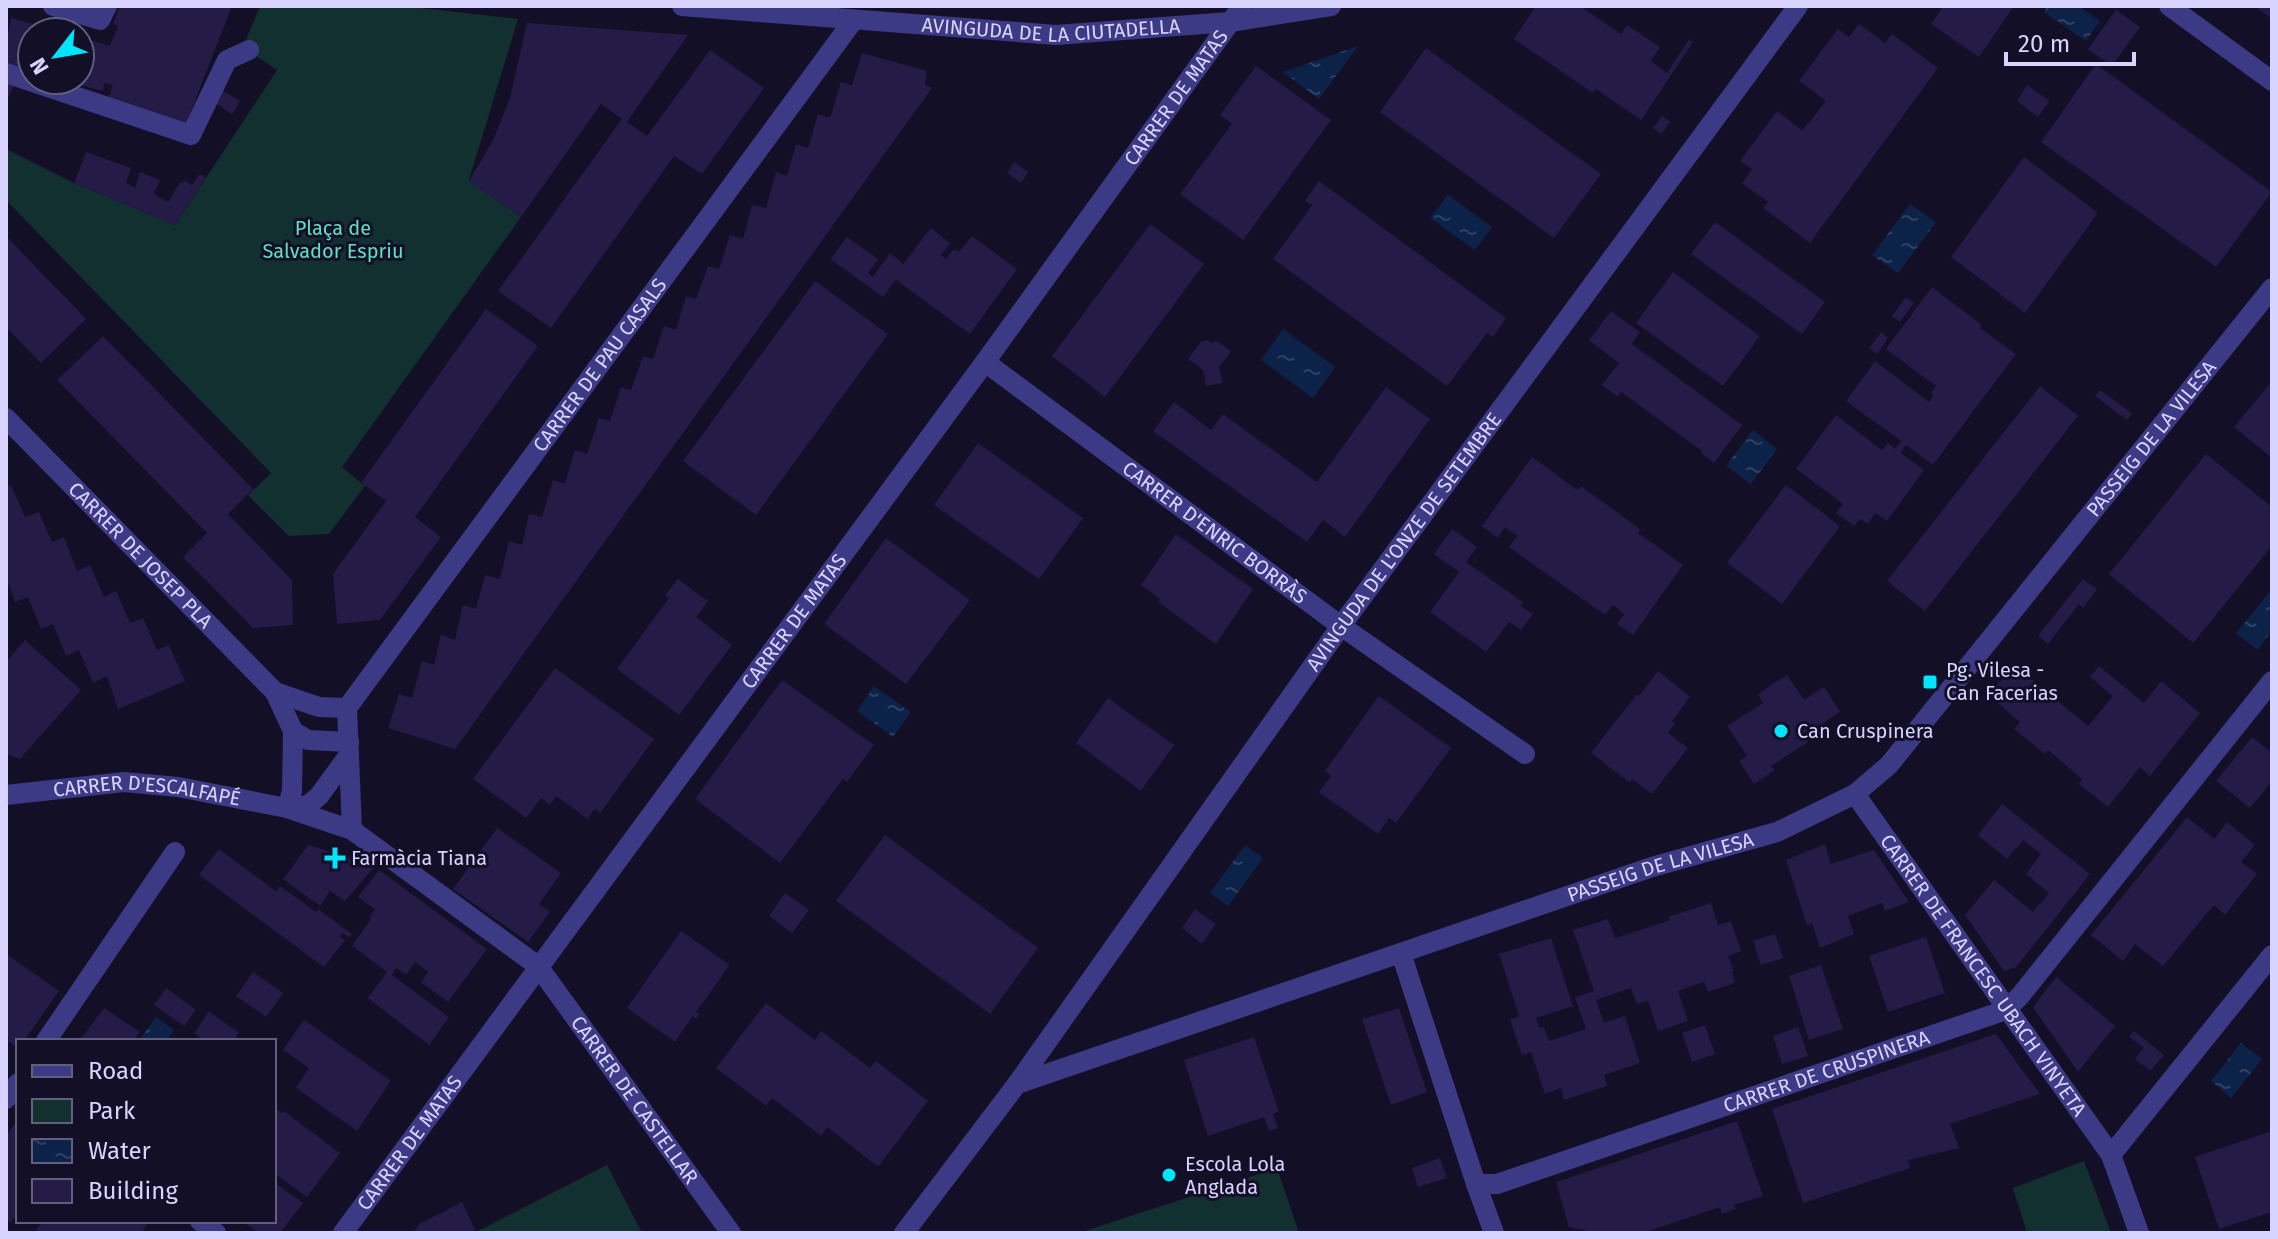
<svg xmlns="http://www.w3.org/2000/svg" width="2278" height="1239" font-family="'Fira Sans',sans-serif">
	<defs>
		<pattern id="water-ripples" width="26" height="14" patternUnits="userSpaceOnUse" patternTransform="scale(2)"><rect width="26" height="14" fill="#0c2248"/><path d="M2 4q2-2 4 0t4 0M15 11q2-2 4 0t4 0" fill="none" stroke="#2f4163"/></pattern>
	</defs>
	<rect width="100%" height="100%" fill="#130f26"/>
	<!-- park -->
	<path fill="#12302f" d="M260 6H403L518 19 469 180 521 217 342 467 365 486 329 534 289 536 248 495 271 473 6 200V149L74 183 175 225 277 70 243 47Z
		M2084 1161 2111 1233H2027L2013 1188Z
		M607 1165 642 1233H474Z
		M1277 1168 1299 1233H1079Z"/>
	<!-- water -->
	<path fill="url(#water-ripples)" d="M2048 6H2078L2100 21 2086 41 2044 12Z
		M1358 46 1319 99 1283 72Z
		M1448 195 1492 227 1475 250 1430 218Z
		M1910 204 1936 222 1898 273 1872 255Z
		M1283 329 1335 367 1313 398 1261 360Z
		M1753 430 1777 449 1751 484 1726 466Z
		M2272 589V631L2257 650 2236 633Z
		M874 686 911 712 893 737 857 711Z
		M1245 845 1263 858 1228 906 1210 893Z
		M156 1017 174 1030 166 1041H139Z
		M2241 1043 2262 1059 2231 1098 2211 1081Z"/>
	<!-- building -->
	<path fill="#241b47" d="M120 6H232L184 129 107 102 113 85 104 83 103 91 65 81 80 80V37L110 46 118 26 113 24Z
		M1536 6H1580L1621 34 1627 25 1660 47 1651 61 1667 73 1689 39 1693 42 1641 120 1596 89 1593 93 1514 39Z
		M1943 6H2014L1979 57 1931 24Z
		M2254 6H2272V19L2264 13Z
		M2116 10 2140 27 2112 66 2088 49Z
		M11 18 58 31 32 32V72L6 65V45Z
		M527 23 688 35 627 122 647 136 710 50 764 88 702 174 674 156 551 328 498 291 622 119 601 104 521 217 469 181 493 140 510 98Z
		M1859 24 1885 43 1892 34 1938 68 1810 243 1763 208 1768 202 1742 183 1752 169 1740 161 1777 111 1802 130 1812 119 1826 101 1799 81 1838 29 1849 37Z
		M1426 48 1601 174 1554 238 1380 112Z
		M862 53 927 71 925 85 932 88 455 749 388 728 399 694 412 698 422 661 434 665 441 635 455 640 463 605 476 609 485 575 500 579 509 541 522 545 529 514 542 517 553 480 565 484 575 450 587 454 599 418 610 421 621 387 631 390 643 356 653 359 664 326 676 330 686 296 696 299 708 266 719 269 730 235 743 239 752 205 766 208 776 172 787 176 796 144 808 148 818 114 830 118 841 82 852 85Z
		M2096 64 2272 192 2216 267 2041 142Z
		M1256 66 1331 120 1243 240 1180 194 1232 124 1220 115Z
		M6 81 14 85 6 102Z
		M2027 85 2050 101 2038 117 2017 101Z
		M221 89 240 101 232 114 213 102Z
		M1662 116 1670 122 1661 134 1653 128Z
		M86 152 131 168 126 183 135 188 140 172 160 180 154 194 168 202 180 182 183 183 184 180 192 185 199 174 206 177 175 225 74 183Z
		M2024 157 2098 213 2025 313 1951 257Z
		M1014 162 1028 172 1021 183 1007 173Z
		M1319 181 1506 318 1493 337 1487 333 1447 386 1273 259 1312 205 1305 201Z
		M1715 222 1825 302 1802 334 1691 254Z
		M1150 224 1204 264 1105 397 1052 356Z
		M931 228 950 243 941 255 946 259 954 249 959 252 972 236 1017 269 970 334 896 280 883 297 830 259 847 237 878 259 868 273 873 277 890 253 903 264Z
		M6 236 86 319 41 363 6 327Z
		M1673 272 1760 336 1723 386 1636 323Z
		M815 281 888 334 756 515 683 461Z
		M1932 287 1982 325 1980 328 2016 354 1933 465 1906 445 1901 453 1924 470 1887 521 1875 513 1868 524 1860 519 1854 526 1836 513 1843 504 1796 469 1836 415 1882 450 1888 443 1895 449 1901 441 1846 401 1875 361 1929 402 1934 395 1931 393 1936 386 1886 349Z
		M1906 297 1914 303 1900 322 1892 316Z
		M486 309 538 346 415 517 441 537 380 620 337 624 333 574 386 501 361 483Z
		M1611 311 1640 332 1632 344 1742 425 1714 463 1701 453 1702 451 1621 392 1618 397 1602 385 1619 363 1589 340Z
		M1881 332 1888 338 1877 354 1869 348Z
		M103 336 253 489 228 514 292 580 293 625 253 628 183 557 207 533 57 380Z
		M1207 340 1213 343 1215 340 1231 351 1219 367 1223 383 1206 386 1203 370 1188 359 1201 342Z
		M2272 381V458L2234 427Z
		M2040 386 2078 416 1925 611 1887 581Z
		M1386 387 1430 419 1345 537 1323 520 1307 542 1153 431 1174 402 1211 430 1223 414 1317 482Z
		M2100 390 2132 413 2127 420 2095 396Z
		M978 443 1083 518 1039 579 934 505Z
		M2206 454 2272 507V546L2193 643 2109 574Z
		M1532 457 1577 490 1581 486 1600 500 1640 529 1638 533 1683 565 1633 635 1617 624 1624 614 1613 605 1605 615 1509 547 1517 536 1505 527 1498 538 1482 526Z
		M11 485 25 517 39 512 52 542 64 537 77 571 90 565 104 597 116 591 130 623 143 618 157 650 169 645 185 681 118 709 107 676 93 683 79 650 66 656 53 624 41 629 28 597 15 602 6 577V487Z
		M1786 485 1840 526 1782 604 1727 563Z
		M1452 529 1477 547 1466 562 1523 602 1520 606 1533 614 1521 630 1509 622 1486 652 1430 612 1459 572 1434 554Z
		M1176 534 1253 589 1216 644 1158 602 1160 599 1141 585Z
		M886 538 970 600 906 684 824 624Z
		M678 579 708 601 696 617 732 645 679 715 617 669 669 598 665 595Z
		M2083 579 2097 589 2083 608 2079 604 2048 644 2038 636Z
		M25 640 81 690 20 759 6 754V662Z
		M2014 665 2088 726 2113 696 2090 677 2099 666 2144 703 2161 681 2200 713 2150 776 2140 767 2108 807 2079 784 2082 779 2048 750 2045 754 2014 729 2020 722 1988 695Z
		M555 668 654 739 600 813 594 809 588 819 556 796 550 805 541 798 526 818 473 779Z
		M1658 671 1690 697 1672 721 1675 724 1668 733 1688 748 1652 794 1632 779 1630 783 1591 753 1637 694 1639 696Z
		M1787 675 1804 700 1824 687 1840 712 1804 736 1808 742 1771 766 1775 770 1754 784 1739 761 1747 756 1727 726 1763 703 1758 694Z
		M782 680 874 745 847 782 843 779 780 863 695 799Z
		M1379 696 1451 748 1396 823 1389 818 1378 834 1319 792 1331 776 1325 771Z
		M1108 698 1174 745 1141 791 1076 743Z
		M2252 737 2272 753V781L2250 808 2216 781Z
		M2002 804 2090 874 2016 967 2004 971 1965 915 1994 880 2033 912 2049 893 2026 874 2041 854 2023 840 2007 859 1978 835Z
		M2187 817 2214 839 2227 822 2255 845 2241 862 2257 874 2225 915 2214 905 2163 966 2135 944 2123 961 2091 935Z
		M497 828 561 873 539 904 550 912 528 942 453 889Z
		M885 835 1038 948 990 1014 836 901Z
		M1825 844 1831 864 1874 850 1909 902 1885 911 1882 903 1848 916 1854 934 1820 948 1812 923 1807 925 1786 860Z
		M308 845 370 864 374 867 345 901 330 891 320 906 283 879Z
		M219 849 276 891 280 886 316 912 318 909 352 934 349 938 343 933 340 937 345 940 324 967 199 875Z
		M379 870 487 949 448 1002 421 982 428 972 415 962 406 975 396 968 392 975 449 1017 429 1045 368 998 387 972 352 946 371 919 369 918 375 909 358 897Z
		M785 893 809 910 792 933 769 916Z
		M1711 903 1718 925 1731 921 1741 951 1728 956 1734 971H1732L1735 983 1708 992 1704 982 1678 991 1688 1021 1658 1031 1648 1001 1637 1004 1631 988 1596 1000 1604 1023 1625 1016 1640 1063 1604 1075 1607 1086 1564 1100 1561 1088 1545 1094 1531 1052 1522 1055 1510 1020 1519 1016 1499 954 1551 938 1573 1006 1536 1018 1539 1028 1544 1027 1549 1041 1586 1029 1575 997 1594 991 1573 930 1608 919 1615 938 1670 920 1668 917Z
		M1195 909 1216 924 1202 944 1182 928Z
		M681 931 730 965 696 1012 700 1014 696 1019 693 1016 675 1042 627 1008Z
		M1775 934 1783 958 1761 965 1753 941Z
		M1926 937 1945 993 1888 1012 1869 956Z
		M6 954 59 991 24 1041H18V1048L6 1040Z
		M1821 965 1843 1029 1809 1040 1789 976Z
		M253 972 283 993 266 1017 236 996Z
		M2056 977 2115 1026 2078 1072 2033 1007Z
		M166 988 196 1010 184 1026 154 1005Z
		M766 1003 815 1040 821 1031 870 1068 876 1061 928 1101 878 1167 827 1127 821 1136 772 1098 766 1106 716 1068Z
		M104 1008 140 1032 133 1041H79Z
		M1399 1008 1427 1092 1391 1105 1362 1019Z
		M209 1011 239 1033 233 1041H205L194 1033Z
		M304 1020 391 1081 357 1131 296 1088 309 1068 283 1050Z
		M1705 1025 1715 1054 1692 1062 1682 1033Z
		M1798 1027 1808 1056 1782 1064 1773 1036Z
		M2134 1031 2164 1055 2150 1071 2135 1059 2144 1048 2129 1037Z
		M1996 1034 2040 1094 1950 1124 1959 1148 1908 1160 1910 1168 1803 1203 1772 1109Z
		M1254 1037 1279 1112 1273 1114 1278 1128 1269 1131 1264 1117 1208 1136 1184 1060Z
		M274 1107 282 1113 284 1111 340 1153 307 1197 274 1173Z
		M18 1119V1213L11 1223 6 1219V1136Z
		M1737 1121 1763 1196 1734 1205 1736 1209 1722 1214 1720 1207 1643 1233H1596L1569 1227 1556 1182Z
		M2272 1131V1212L2219 1229 2195 1157Z
		M1440 1158 1447 1178 1418 1187 1412 1168Z
		M274 1182 303 1203 280 1233H259L242 1221H274Z
		M462 1202 475 1230 469 1233H413L419 1224Z
		M43 1221H149L141 1233H34Z"/>
	<g fill="none" stroke-linecap="round" stroke-linejoin="round">
		<!-- minor -->
		<g stroke="#3d3a85" stroke-width="20">
			<path d="M53 6 100 20 107 6"/>
			<path id="s1" d="M682 6 1056 35 1230 22 1331 6"/>
			<path d="M2169 6 2272 81"/>
			<path d="M6 73 191 135 227 60 249 50"/>
			<path id="s2" d="M985 362 1341 626 1525 754"/>
			<path id="s3" d="M6 418 275 692 293 731 292 791 287 808"/>
			<path d="M275 692 319 707 347 708"/>
			<path id="s4" d="M347 708 853 21"/>
			<path d="M347 708 352 830"/>
			<path d="M293 731 308 740 349 742"/>
			<path id="s5" d="M1855 794 2111 1155 2139 1233"/>
			<path id="s6" d="M6 795 124 782 178 787 287 808 352 830 538 966 731 1233"/>
			<path d="M287 808 308 805 319 796 349 755"/>
			<path id="s7" d="M1401 953 1476 1184H1497L2006 1010 2020 996 2272 681"/>
			<path d="M46 1041 175 852"/>
			<path id="s8" d="M1017 1084 1341 626 1798 6"/>
			<path d="M6 1099 18 1083"/>
			<path d="M2111 1155 2272 955"/>
			<path d="M1476 1184 1494 1233"/>
			<path d="M200 1221 216 1233"/>
			<path id="s9" d="M343 1233 985 362 1242 6"/>
			<path id="s10" d="M904 1233 1017 1084 1652 867 1777 832 1855 794 1889 765 2272 288"/>
		</g>
	</g>
	<!-- markers -->
	<g fill="#00e5ff" stroke="#130f26" stroke-width="3">
		<rect x="1922" y="674" width="16" height="16" rx="4"/>
		<circle cx="1781" cy="731" r="8"/>
		<path d="M331 846h8v8h8v8h-8v8h-8v-8h-8v-8h8z"/>
		<circle cx="1169" cy="1175" r="8"/>
	</g>
	<g text-anchor="middle" dominant-baseline="central" stroke-width="6" stroke-linejoin="round" paint-order="stroke">
		<!-- street labels -->
		<g font-size="20" fill="#d9d4ff" stroke="#130f26">
			<text stroke="none"><textPath href="#s1" startOffset="370">AVINGUDA DE LA CIUTADELLA</textPath></text>
			<text stroke="none"><textPath href="#s9" startOffset="1408">CARRER DE MATAS</textPath></text>
			<text stroke="none"><textPath href="#s4" startOffset="426">CARRER DE PAU CASALS</textPath></text>
			<text stroke="none"><textPath href="#s10" startOffset="1538">PASSEIG DE LA VILESA</textPath></text>
			<text stroke="none"><textPath href="#s2" startOffset="286">CARRER D'ENRIC BORRÀS</textPath></text>
			<text stroke="none"><textPath href="#s8" startOffset="666">AVINGUDA DE L'ONZE DE SETEMBRE</textPath></text>
			<text stroke="none"><textPath href="#s3" startOffset="192">CARRER DE JOSEP PLA</textPath></text>
			<text stroke="none"><textPath href="#s9" startOffset="760">CARRER DE MATAS</textPath></text>
			<text stroke="none"><textPath href="#s6" startOffset="142">CARRER D'ESCALFAPÉ</textPath></text>
			<text stroke="none"><textPath href="#s10" startOffset="866">PASSEIG DE LA VILESA</textPath></text>
			<text stroke="none"><textPath href="#s5" startOffset="222">CARRER DE FRANCESC UBACH VINYETA</textPath></text>
			<text stroke="none"><textPath href="#s7" startOffset="612">CARRER DE CRUSPINERA</textPath></text>
			<text stroke="none"><textPath href="#s6" startOffset="748">CARRER DE CASTELLAR</textPath></text>
			<text stroke="none"><textPath href="#s9" startOffset="112">CARRER DE MATAS</textPath></text>
		</g>
		<!-- park labels -->
		<g font-size="20" fill="#5fe0c0" stroke="#130f26">
			<text x="333" y="228">Plaça de<tspan x="333" dy="23">Salvador Espriu</tspan></text>
		</g>
		<!-- poi labels -->
		<g font-size="20" fill="#d9d4ff" stroke="#130f26" text-anchor="start">
			<text x="1946" y="670">Pg. Vilesa -<tspan x="1946" dy="23">Can Facerias</tspan></text>
			<text x="1797" y="731">Can Cruspinera</text>
			<text x="351" y="858">Farmàcia Tiana</text>
			<text x="1185" y="1164">Escola Lola<tspan x="1185" dy="23">Anglada</tspan></text>
		</g>
	</g>
	<!-- border -->
	<rect width="2278" height="1239" fill="none" stroke="#d9d4ff" stroke-width="16"/>
	<!-- legend -->
	<rect x="16" y="1039" width="260" height="184" fill="#130f26" stroke="#625e7d" stroke-width="2"/>
	<rect x="32" y="1065" width="40" height="12" fill="#3d3a85" stroke="#625e7d" stroke-width="2"/>
	<text x="88" y="1079" font-size="24" fill="#d9d4ff">Road</text>
	<rect x="32" y="1099" width="40" height="24" fill="#12302f" stroke="#625e7d" stroke-width="2"/>
	<text x="88" y="1119" font-size="24" fill="#d9d4ff">Park</text>
	<rect x="32" y="1139" width="40" height="24" fill="url(#water-ripples)" stroke="#625e7d" stroke-width="2"/>
	<text x="88" y="1159" font-size="24" fill="#d9d4ff">Water</text>
	<rect x="32" y="1179" width="40" height="24" fill="#241b47" stroke="#625e7d" stroke-width="2"/>
	<text x="88" y="1199" font-size="24" fill="#d9d4ff">Building</text>
	<!-- north arrow -->
	<g transform="translate(56 56) rotate(239)"><circle r="38" fill="#130f26" stroke="#625e7d" stroke-width="2"/>
	<path d="M0-6L14 30L0 20L-14 30Z" fill="#00e5ff"/>
	<text y="-12" font-size="22" font-weight="bold" text-anchor="middle" fill="#d9d4ff">N</text>
	</g>
	<!-- scale -->
	<path d="M2006 52v12h128v-12" fill="none" stroke="#d9d4ff" stroke-width="4"/>
	<text x="2018" y="52" font-size="24" fill="#d9d4ff" stroke="#130f26" stroke-width="6" paint-order="stroke">20 m</text>
</svg>
